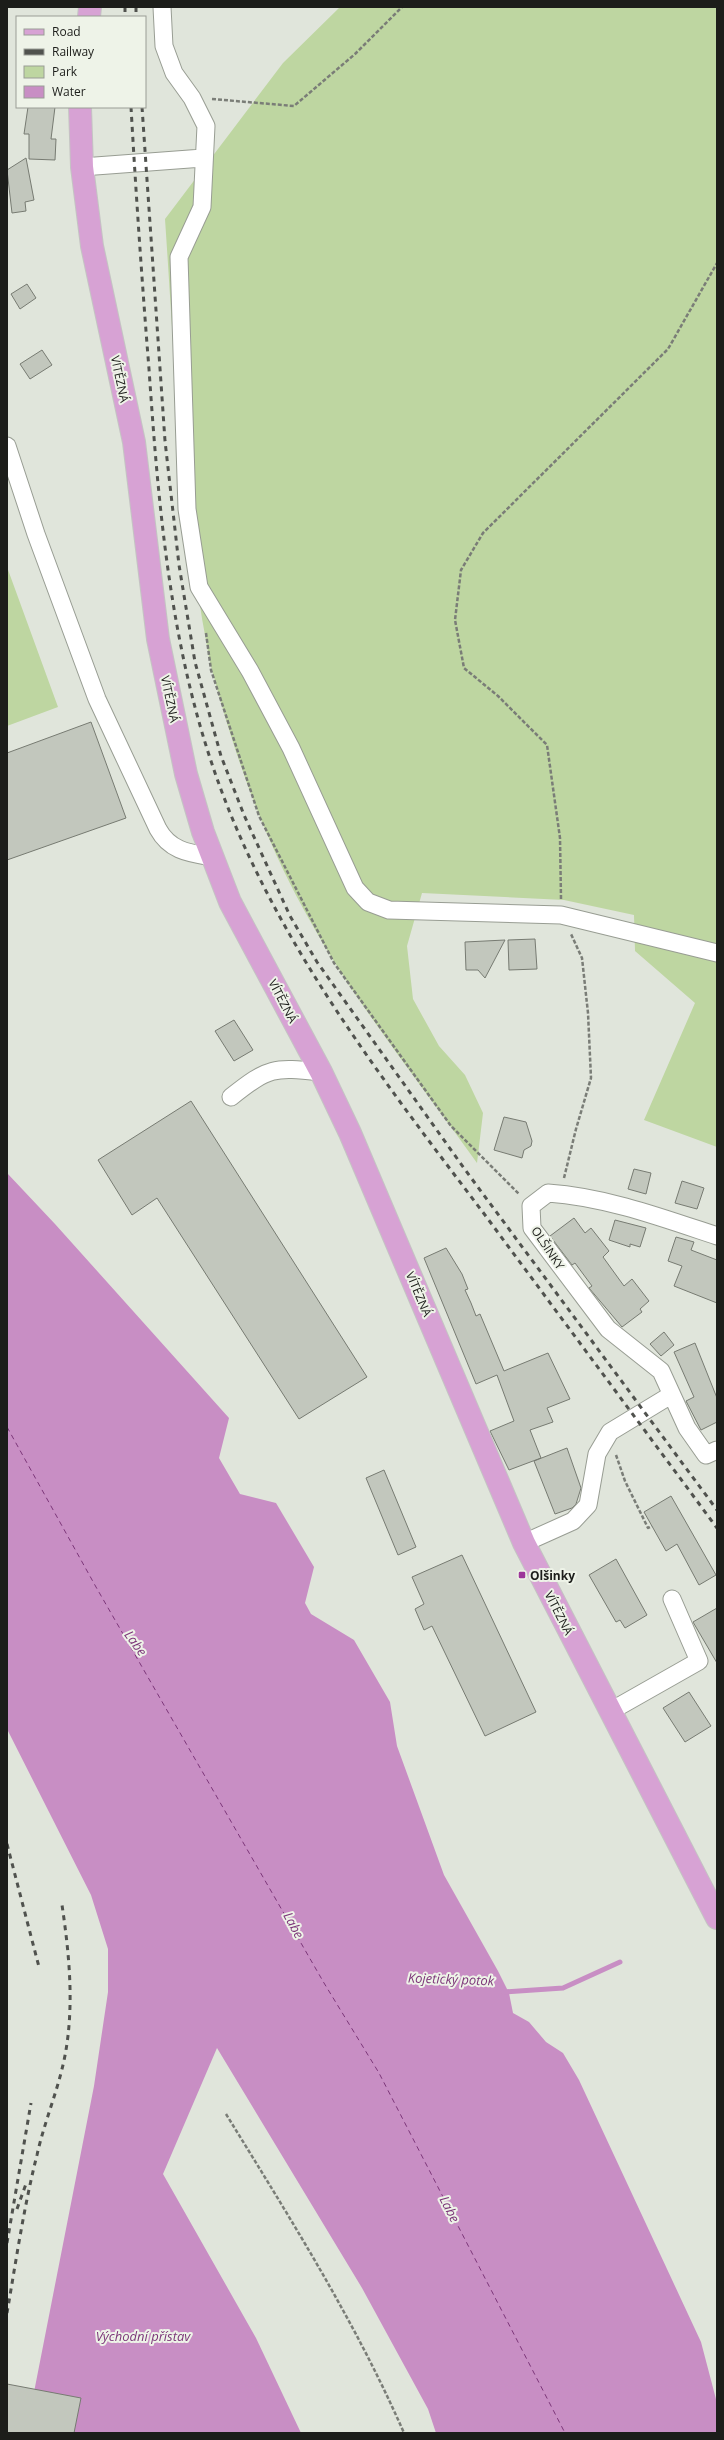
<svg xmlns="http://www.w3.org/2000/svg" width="724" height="2440" font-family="'Open Sans',sans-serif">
	<rect width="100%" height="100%" fill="#e0e5db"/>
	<!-- green -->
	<path fill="#bed6a1" d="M340 7H717V1147L644 1120 695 1003 635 951 634 915 564 900 422 893 407 946 413 999 439 1046 465 1075 483 1113 477 1163C418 1080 352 999 304 910 269 846 242 776 222 706 218 690 212 673 209 657 181 513 175 365 165 219L283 63Z
		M7 567 58 707 7 726Z"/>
	<!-- water -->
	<path fill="#c88ec4" d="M7 1173 55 1224 229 1418 219 1458 240 1494 276 1503 314 1567 305 1603 311 1614 354 1640 390 1702 397 1746 444 1875 498 1971 509 1993 513 2013 529 2022 546 2042 563 2053 579 2080 701 2342 717 2403V2433H436L428 2409 362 2288 217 2048 163 2174 256 2338 301 2433H26L94 2086 108 1992V1949L91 1895 7 1729Z"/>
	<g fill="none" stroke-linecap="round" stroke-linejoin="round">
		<!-- stream -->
		<path stroke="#c88ec4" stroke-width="5" d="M503 1992 563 1988 620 1962"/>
		<!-- ferry -->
		<path stroke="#7c3679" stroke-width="1" stroke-dasharray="5 4" stroke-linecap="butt" d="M7 1427 96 1587 324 1983 379 2073 565 2433"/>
	</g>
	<!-- building -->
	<path fill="#c2c7bd" stroke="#777b72" d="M28 107H55L51 139H56L55 160 29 159V134H24Z
		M26 158 34 200 25 202 26 211 12 213 7 170Z
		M27 284 36 298 20 309 11 294Z
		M42 350 52 365 30 379 20 364Z
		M91 722 126 818 7 860V753Z
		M535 939 537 969 509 970 508 940Z
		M505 940 485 978 478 970H466L465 942Z
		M234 1020 253 1050 234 1061 215 1031Z
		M191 1101 367 1377 299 1419 157 1198 132 1215 98 1160Z
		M504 1117 526 1122 532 1141 531 1146 524 1150 522 1158 494 1150Z
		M634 1169 651 1173 646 1194 628 1189Z
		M682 1181 704 1188 697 1209 675 1203Z
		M574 1218 585 1233 591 1228 609 1251 603 1257 624 1286 632 1279 649 1301 640 1309 642 1312 622 1327 589 1288 592 1286 575 1263 572 1265 550 1236Z
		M615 1220 646 1228 640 1247 630 1244V1247L609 1240Z
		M676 1237 694 1242 691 1250 717 1260V1303L674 1286 682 1266 668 1261Z
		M446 1248 462 1274 468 1289 465 1290 471 1303 476 1316 480 1314 504 1371 548 1353 570 1399 547 1408 553 1422 530 1430 541 1458 509 1470 490 1431 514 1421 497 1375 476 1384 424 1258Z
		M664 1332 674 1345 661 1356 650 1344Z
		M695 1343 717 1398V1422L701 1430 686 1401 694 1397 674 1352Z
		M567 1448 581 1488 576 1504 572 1508 555 1514 534 1461Z
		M384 1470 416 1547 398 1555 366 1478Z
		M671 1496 716 1575 699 1585 677 1544 666 1551 644 1512Z
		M462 1555 536 1712 485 1736 432 1626 424 1630 415 1609 424 1604 412 1577Z
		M616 1559 647 1615 625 1628 620 1620 616 1622 589 1575Z
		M717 1608V1663L693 1622Z
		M689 1692 711 1726 685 1742 663 1708Z
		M7 2384 81 2398 74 2433H7Z"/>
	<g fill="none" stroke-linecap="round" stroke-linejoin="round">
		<defs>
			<path id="minor" d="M162 7 164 46 174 73 192 98 206 126 202 207 179 257 187 509 199 587 250 671 291 748 355 888 368 902 389 910 561 915 717 953
				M82 167 203 158
				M7 446 36 534 97 699 158 829C170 851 189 853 212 857
				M231 1097C269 1067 273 1067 321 1072
				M717 1236C663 1218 606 1197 548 1193L531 1206 532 1228 608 1329 661 1371 687 1428 706 1455 717 1450
				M524 1543 573 1521 588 1505 597 1454 610 1432 671 1395
				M609 1712 699 1661 672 1599"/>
			<path id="major" d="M89 17 90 7
				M80 107 82 167 92 246 134 442 158 639 186 774 203 832 230 902 321 1072 350 1133 524 1543 717 1918"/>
		</defs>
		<!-- minor casing -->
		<use href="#minor" stroke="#989d93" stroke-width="19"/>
		<!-- major casing -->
		<use href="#major" stroke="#c4c4c3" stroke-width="24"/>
		<!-- path -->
		<path stroke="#7a7d77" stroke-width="2.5" stroke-dasharray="4 2" stroke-linecap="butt" d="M212 99 294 106 355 54 402 7
			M206 633 211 670 259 816 334 963 451 1126 519 1194
			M561 899 560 838 547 745 498 696 464 668 455 620 461 570 483 533 668 349 717 263
			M564 1178 576 1129 591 1078 588 1013 582 958 571 934
			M616 1455 625 1481 648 1528 652 1526
			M226 2114C290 2218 355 2321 404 2433"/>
		<!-- minor -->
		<use href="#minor" stroke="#fff" stroke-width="17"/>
		<!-- major -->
		<use href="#major" stroke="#d7a2d4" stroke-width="22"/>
		<!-- rail -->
		<path stroke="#50524e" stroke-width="3" stroke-dasharray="5 5" stroke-linecap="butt" d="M125 7V17
			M136 7V17
			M131 107C136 194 142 282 149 369 158 500 169 635 211 761 267 931 378 1074 485 1215 562 1319 640 1424 717 1528
			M142 107 165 441 179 565 195 662 221 756 244 815 290 916 317 962 466 1171 717 1510
			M7 1844 39 1967
			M17 2209 27 2181
			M7 2243 31 2103
			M7 2313C16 2261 24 2206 37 2155 45 2119 60 2086 66 2050 74 2002 69 1952 62 1905"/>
	</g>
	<!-- markers -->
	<rect fill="#9d369a" stroke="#eef3e8" stroke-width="1.5" x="518" y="1571" width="8" height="8" rx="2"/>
	<g text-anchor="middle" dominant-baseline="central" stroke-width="4" stroke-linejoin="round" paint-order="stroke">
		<!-- street labels -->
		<g font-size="12" fill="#1c1d1a" stroke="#eef3e8">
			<text transform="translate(120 379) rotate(78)">VÍTĚZNÁ</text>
			<text transform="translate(170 699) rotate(78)">VÍTĚZNÁ</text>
			<text transform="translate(283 1001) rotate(62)">VÍTĚZNÁ</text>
			<text transform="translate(548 1248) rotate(56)">OLŠINKY</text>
			<text transform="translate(419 1294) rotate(67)">VÍTĚZNÁ</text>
			<text transform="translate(559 1613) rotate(63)">VÍTĚZNÁ</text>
		</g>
		<!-- poi labels -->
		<g font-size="12" font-weight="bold" fill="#1c1d1a" stroke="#eef3e8" text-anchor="start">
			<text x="530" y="1575">Olšinky</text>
		</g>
		<!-- water labels -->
		<g font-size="13" font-style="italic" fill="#7c3679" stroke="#eef3e8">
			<text transform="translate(136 1643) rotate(54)">Labe</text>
			<text transform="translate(294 1925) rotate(62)">Labe</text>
			<text transform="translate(451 1979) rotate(2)">Kojetický potok</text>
			<text transform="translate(450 2209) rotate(63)">Labe</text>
			<text x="143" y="2336">Východní přístav</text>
		</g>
	</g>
	<!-- border -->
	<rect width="724" height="2440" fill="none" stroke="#1c1d1a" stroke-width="16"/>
	<!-- legend -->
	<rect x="16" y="16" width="130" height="92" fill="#eef3e8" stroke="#9a9d96"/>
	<rect x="24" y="29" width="20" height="6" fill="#d7a2d4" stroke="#9a9d96"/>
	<text x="52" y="36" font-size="12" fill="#1c1d1a">Road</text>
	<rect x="24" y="49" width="20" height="6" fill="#50524e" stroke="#9a9d96"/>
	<text x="52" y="56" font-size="12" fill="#1c1d1a">Railway</text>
	<rect x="24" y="66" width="20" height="12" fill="#bed6a1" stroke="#9a9d96"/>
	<text x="52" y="76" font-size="12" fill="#1c1d1a">Park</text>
	<rect x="24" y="86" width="20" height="12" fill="#c88ec4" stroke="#9a9d96"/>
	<text x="52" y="96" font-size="12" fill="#1c1d1a">Water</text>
</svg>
